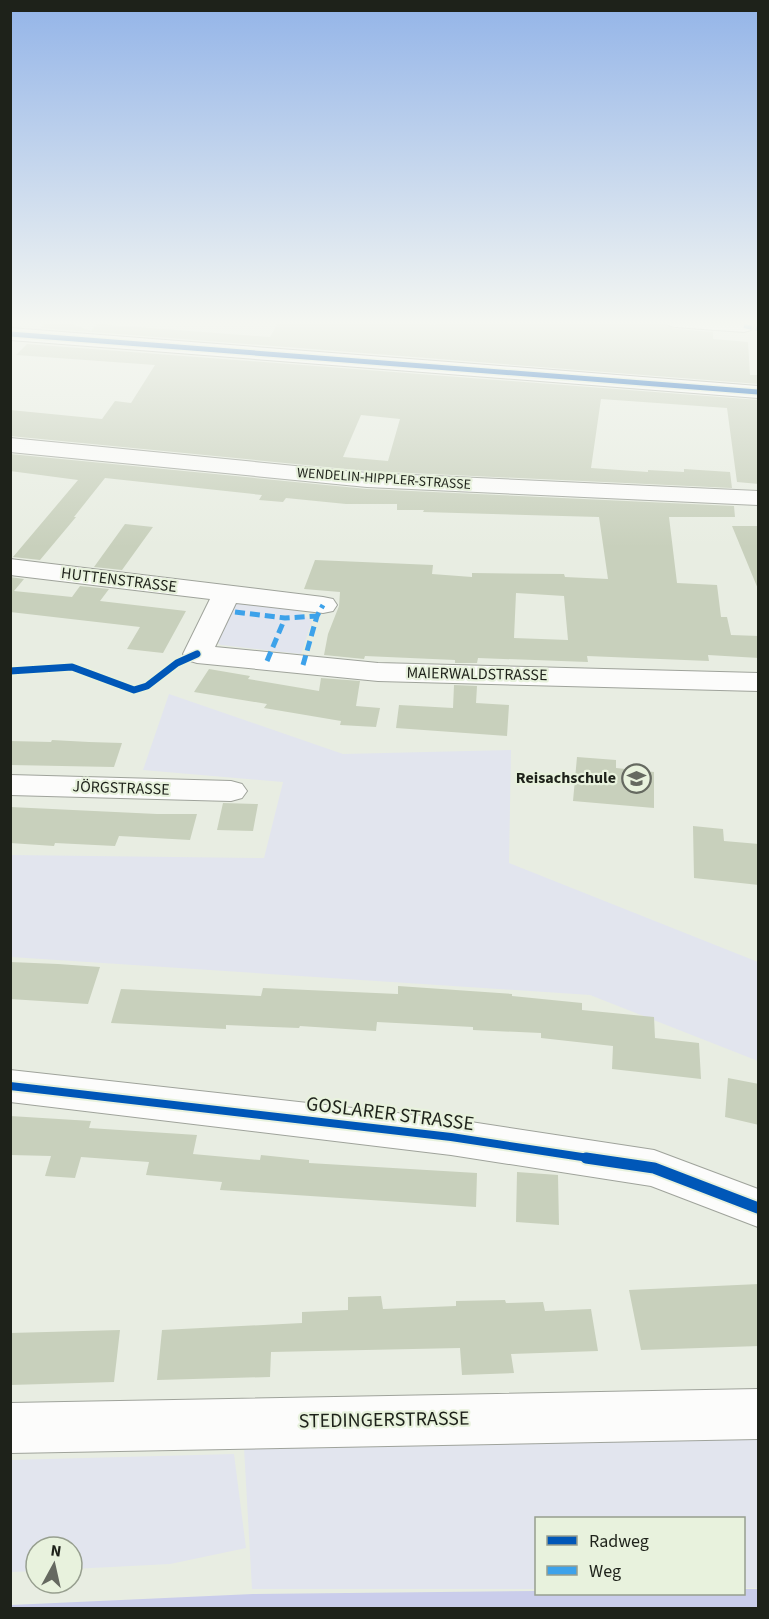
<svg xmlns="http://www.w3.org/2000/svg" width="769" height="1619" font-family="'Source Sans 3',sans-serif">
	<rect width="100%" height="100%" fill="#e8ede2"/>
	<!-- green -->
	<path fill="#e2e5ee" d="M250 600 289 604 312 621 301 654 221 645 215 641 233 603Z
		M169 694 343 754 511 750 509 863 758 962V1061L590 995 11 957 10 855 264 858 283 782 143 770Z
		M758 1438V1588H744V1518H536V1589H252L244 1448Z
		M234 1454 246 1548 170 1564 72 1569V1547H36V1571L11 1572V1460Z"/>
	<!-- forest -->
	<path fill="#cacdeb" d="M744 1589H758V1608H10L11 1605 253 1594 536 1591V1594H744Z"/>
	<!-- building -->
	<path fill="#c8d0bc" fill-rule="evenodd" d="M48 321H63L91 331 97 324 270 337 279 321H356L435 325 436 321H610L665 324 675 329 713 332V339L748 342 750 375H759V384L41 328Z
		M27 344 759 400V484L737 482 727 408 601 399 591 468 648 472V470L684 472V469L730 472 732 488 367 471 10 436V410L102 419 115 401 131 403 155 365 16 355ZM361 415 400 419 388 461 343 457Z
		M10 454 367 489 734 506 735 517H669L677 583 717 585 721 617H727L731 635 759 636V658L708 655 709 661 587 656 588 662 478 658 477 663H455V660L365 656 364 659 324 655 328 634 339 606 340 592 304 589 315 560 433 565 432 574 472 577V573L564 574 565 577 608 579 599 517 423 512 424 510H397V504H346L286 498 283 502 259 500 262 495 105 478 74 517H76L40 560 13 557 78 480 10 471ZM516 593 564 596 568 640 514 638Z
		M125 524 153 527 122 570 94 567Z
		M732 526H759V589H758Z
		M10 577 24 579 14 591 72 597 80 586 109 589 100 601 186 611 163 653 127 649 140 627 10 612Z
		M209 669 250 676 248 679 319 691 321 678 360 681 356 706 380 708 376 727 340 725 341 721 264 708 267 704 194 692Z
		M454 685 477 686 476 703 509 705 507 736 396 728 399 705 453 708Z
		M52 740 89 742 122 743 114 767 10 765V741L51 742Z
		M577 757 616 760V768L654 772V808L573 801Z
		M223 803 258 804 253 831 217 830Z
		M10 807 157 814H197L190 840 119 836 115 846 55 843 54 846 10 843Z
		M693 826 723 829 724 841 759 844V885L694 878Z
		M10 962 58 964 100 967 88 1004 10 999Z
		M398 986 512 994V996L582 1003V1010L654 1017 655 1038 699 1043 701 1079 612 1069 613 1046 541 1038V1033L473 1030V1027L377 1022 376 1031 300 1026 299 1028 226 1025V1029L111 1023 121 989 261 996 263 988 398 994Z
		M728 1078 759 1084V1125L725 1117Z
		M10 1116 91 1121 89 1128 197 1135 193 1154 260 1160 261 1155 309 1160V1163L477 1173 476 1207 220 1190 222 1182 146 1175 149 1162 81 1157 75 1178 45 1176 51 1156 10 1155Z
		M517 1172 558 1175 559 1225 516 1222Z
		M759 1284V1346L641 1350 629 1290Z
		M381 1296 383 1309 456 1306V1301L505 1300 506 1303 543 1302 545 1311 591 1309 598 1351 511 1354 514 1373 462 1375 460 1348 271 1352 270 1377 157 1380 162 1330 302 1323V1312L348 1310V1297Z
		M120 1330 114 1382 10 1385V1333Z"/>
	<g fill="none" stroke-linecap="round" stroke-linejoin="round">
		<defs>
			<path id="minor" d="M665 321H746L751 322 754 326 751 330 744 332 675 327 668 325Z
				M10 328 758 386V398L10 340Z
				M10 438 367 473 758 491V505L367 487 10 452Z
				M10 559 323 597 333 599 337 605 333 611 323 613 236 603 215 647 378 663 758 673V691L378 681 197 663 187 660 183 654 210 599 10 575Z
				M10 775 231 781 242 784 247 791 242 798 231 801 10 795Z
				M10 1070 451 1119 654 1150 758 1189V1227L651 1186 451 1155 10 1102Z
				M758 1389V1439L10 1453V1403Z"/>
		</defs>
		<!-- minor casing -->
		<use href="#minor" stroke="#9fa39b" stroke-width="2"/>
		<!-- minor -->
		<use href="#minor" fill="#fcfcfb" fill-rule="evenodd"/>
		<!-- quiet-far1 -->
		<path stroke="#3da2ea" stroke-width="4" stroke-dasharray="8 4" stroke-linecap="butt" d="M744 326 758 329"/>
		<!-- quiet -->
		<path stroke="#3da2ea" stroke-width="5" stroke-dasharray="10 5" stroke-linecap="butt" d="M235 612 285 618 317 616
			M267 661 285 618
			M303 665 317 616 323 605"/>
		<defs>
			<path id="cycleway-far3" d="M10 334 758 392"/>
			<path id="cycleway-far2" d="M10 671 72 667 134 690 147 686 177 663 197 654"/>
			<path id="cycleway-far1" d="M10 1086 451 1137 595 1159"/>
			<path id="cycleway" d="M586 1158 654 1168 758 1208"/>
		</defs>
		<!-- cycleway-far3 casing -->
		<use href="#cycleway-far3" stroke="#e8f2dd" stroke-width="8"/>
		<!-- cycleway-far2 casing -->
		<use href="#cycleway-far2" stroke="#e8f2dd" stroke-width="10"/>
		<!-- cycleway-far1 casing -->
		<use href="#cycleway-far1" stroke="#e8f2dd" stroke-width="12"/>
		<!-- cycleway casing -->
		<use href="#cycleway" stroke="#e8f2dd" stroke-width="15"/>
		<!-- cycleway-far3 -->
		<use href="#cycleway-far3" stroke="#0057b8" stroke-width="5"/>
		<!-- cycleway-far2 -->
		<use href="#cycleway-far2" stroke="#0057b8" stroke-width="7"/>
		<!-- cycleway-far1 -->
		<use href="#cycleway-far1" stroke="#0057b8" stroke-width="8"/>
		<!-- cycleway -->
		<use href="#cycleway" stroke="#0057b8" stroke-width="11"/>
	</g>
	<!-- sky -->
	<linearGradient id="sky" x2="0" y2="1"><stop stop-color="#93b4e8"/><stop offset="0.59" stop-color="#f5f7f2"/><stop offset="1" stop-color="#f5f7f2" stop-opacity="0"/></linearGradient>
	<rect width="769" height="547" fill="url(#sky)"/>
	<!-- icons -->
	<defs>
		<symbol id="school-ring" viewBox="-11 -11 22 22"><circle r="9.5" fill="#e8f2dd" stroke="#656960" stroke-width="1.5"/><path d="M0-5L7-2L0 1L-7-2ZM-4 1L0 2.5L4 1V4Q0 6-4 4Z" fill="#656960"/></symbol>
	</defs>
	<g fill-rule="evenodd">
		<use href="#school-ring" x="620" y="762" width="33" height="33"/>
	</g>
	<g text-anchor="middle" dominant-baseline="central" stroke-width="4.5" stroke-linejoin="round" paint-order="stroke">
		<!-- far-street labels -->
		<g font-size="14" fill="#1e221a" stroke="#e8f2dd">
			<text transform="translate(384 479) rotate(4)">WENDELIN-HIPPLER-STRASSE</text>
		</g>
		<!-- street labels -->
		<g font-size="16" fill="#1e221a" stroke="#e8f2dd">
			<text transform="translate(119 580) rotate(7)">HUTTENSTRASSE</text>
			<text transform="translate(477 674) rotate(1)">MAIERWALDSTRASSE</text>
			<text transform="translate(121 788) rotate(2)">JÖRGSTRASSE</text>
		</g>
		<!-- poi labels -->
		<g font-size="16" font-weight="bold" fill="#1e221a" stroke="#e8f2dd" text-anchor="end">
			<text x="616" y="778">Reisachschule</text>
		</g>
		<!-- near-street labels -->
		<g font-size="20" fill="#1e221a" stroke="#e8f2dd">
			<text transform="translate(390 1114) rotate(7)">GOSLARER STRASSE</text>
			<text transform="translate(384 1420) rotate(-1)">STEDINGERSTRASSE</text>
		</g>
	</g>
	<!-- border -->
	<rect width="769" height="1619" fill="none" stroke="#1e221a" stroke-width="24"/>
	<!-- legend -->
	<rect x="535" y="1517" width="210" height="78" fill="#e8f2dd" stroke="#979f8f" stroke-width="1.5"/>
	<rect x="547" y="1536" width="30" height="9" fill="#0057b8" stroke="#979f8f" stroke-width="1.5"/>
	<text x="589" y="1547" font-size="18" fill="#1e221a">Radweg</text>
	<rect x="547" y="1566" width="30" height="9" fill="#3da2ea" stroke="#979f8f" stroke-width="1.5"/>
	<text x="589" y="1577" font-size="18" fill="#1e221a">Weg</text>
	<!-- north arrow -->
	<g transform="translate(54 1565) rotate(8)"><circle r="28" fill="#e8f2dd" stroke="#979f8f" stroke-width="1.5"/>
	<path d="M0-4.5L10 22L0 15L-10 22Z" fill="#656960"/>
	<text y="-9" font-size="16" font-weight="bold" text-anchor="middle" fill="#1e221a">N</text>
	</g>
</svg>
